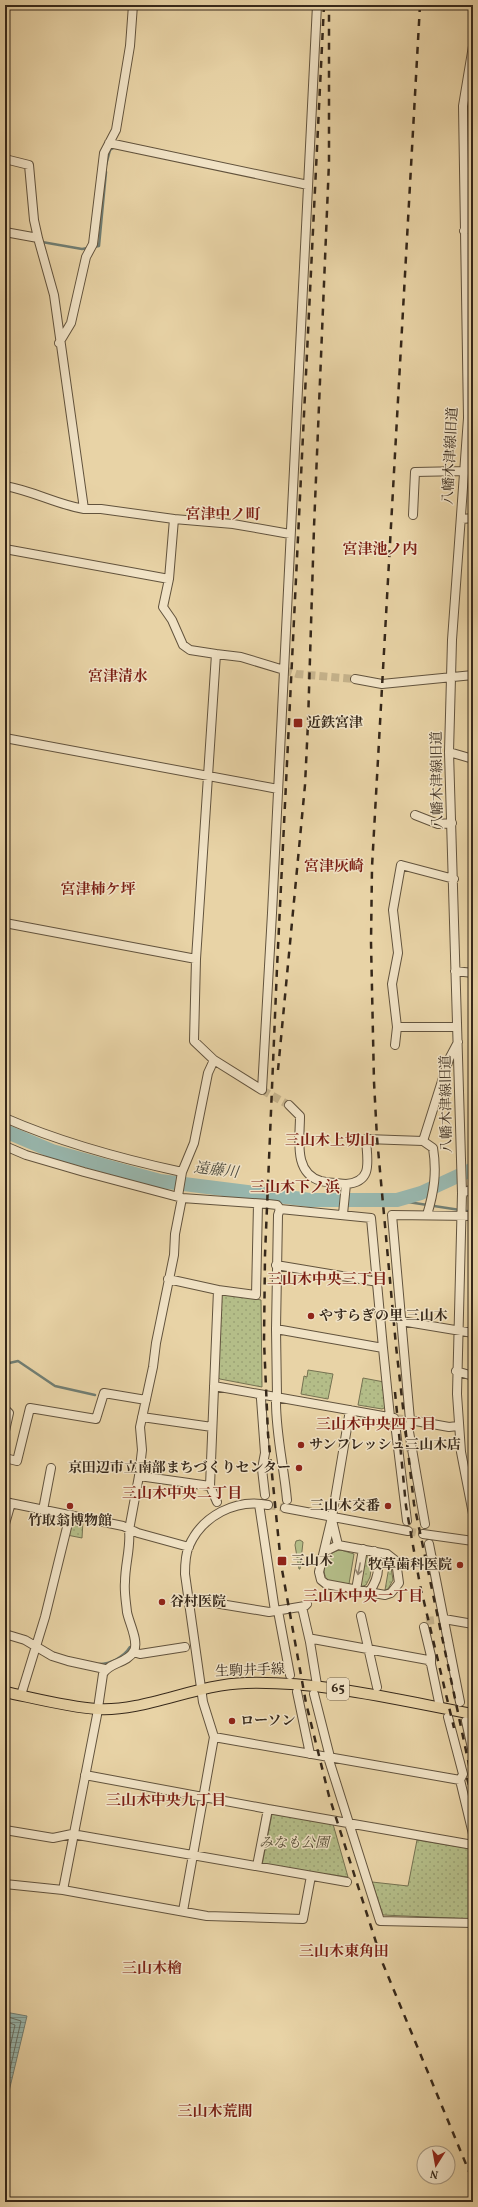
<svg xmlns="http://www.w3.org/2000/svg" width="478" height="2207" font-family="Vollkorn,'Noto Serif JP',serif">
	<defs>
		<pattern id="grass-dots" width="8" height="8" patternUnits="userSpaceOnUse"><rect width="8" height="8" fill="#b4bd88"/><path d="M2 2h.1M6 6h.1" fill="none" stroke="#9ba275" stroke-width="1.8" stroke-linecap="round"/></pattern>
		<pattern id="water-rules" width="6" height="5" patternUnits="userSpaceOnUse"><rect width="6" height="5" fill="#98b7ae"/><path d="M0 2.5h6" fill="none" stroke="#7d958d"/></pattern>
	</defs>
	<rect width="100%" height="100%" fill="#e8d3a6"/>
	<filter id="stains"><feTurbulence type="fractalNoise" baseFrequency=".005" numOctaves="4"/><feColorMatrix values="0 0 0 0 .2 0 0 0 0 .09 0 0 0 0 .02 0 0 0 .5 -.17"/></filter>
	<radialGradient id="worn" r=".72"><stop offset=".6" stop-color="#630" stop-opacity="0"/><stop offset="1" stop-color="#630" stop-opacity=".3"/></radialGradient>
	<!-- grass -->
	<path fill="url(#grass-dots)" stroke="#757251" d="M224 1292 261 1300 262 1387 220 1379 217 1376 220 1296Z
		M308 1370 333 1374 328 1399 301 1394 304 1376 307 1377Z
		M363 1378 384 1382 386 1407 382 1409 358 1405Z
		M71 1518 83 1521 82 1538 67 1535Z
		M366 1555 372 1563 370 1577 366 1585 360 1587Z
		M390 1561 393 1580 388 1589 385 1590Z
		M272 1814 333 1824 348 1877 262 1865Z
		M417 1840 473 1849V1919L383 1915 372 1882 408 1886Z"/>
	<!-- garden -->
	<path fill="#b4bd88" stroke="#757251" d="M300 1540 303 1542 300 1569H299L295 1545 296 1541Z
		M341 1550 354 1554 349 1584 328 1581C319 1570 326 1551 341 1550Z"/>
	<!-- water -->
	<path fill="url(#water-rules)" stroke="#717e73" d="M5 2012 27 2016 5 2108Z"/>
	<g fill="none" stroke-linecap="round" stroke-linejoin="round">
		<!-- shore -->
		<path stroke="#677064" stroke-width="1" d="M5 2016 21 2021 5 2091
			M5 2021 15 2025 5 2069"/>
		<!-- stream -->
		<path stroke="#717e73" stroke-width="2.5" d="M106 165 110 150 115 147
			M42 242 82 249 88 248
			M93 247 99 246 106 172
			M395 1200 473 1212
			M5 1364 18 1361 55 1386 95 1395
			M99 1664C110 1664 124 1657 130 1647"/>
		<!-- river -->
		<path stroke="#98b7ae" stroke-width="14" d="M5 1131 52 1151 160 1181 310 1200H397L421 1193 473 1169"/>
		<!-- minor-tunnel -->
		<path stroke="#c4b18a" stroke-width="8" stroke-dasharray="8 4" stroke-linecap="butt" d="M284 670 297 674 355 679
			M262 1090 289 1105
			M395 1418 410 1420
			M268 1505 285 1508
			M408 1531 423 1534
			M426 1621 444 1619"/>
		<defs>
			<path id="minor" d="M473 46 463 106 468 418 452 640 449 752 462 1193 457 1394 461 1452 473 1514
				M109 143 308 185
				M5 159 29 165 34 220 38 238
				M464 231 469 229 473 224
				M5 232 38 238 54 295 84 509C55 504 34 491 5 486
				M59 343 71 323 86 257 93 244 104 153 116 130 130 46 133 5
				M84 509H101L174 519 169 579 163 607 172 620 183 645 190 650 216 654 196 959
				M413 515 415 472 464 471
				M174 519 233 524 290 534
				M462 519 473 518
				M5 549 169 579
				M216 654 241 657 284 670
				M355 679 382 684 473 675
				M5 738 278 789
				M449 752 473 759
				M415 815 438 824 452 823
				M5 923 196 959 194 1041 214 1060 262 1090 272 913 317 5
				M455 971 473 973
				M397 1027H457
				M395 1045 397 1027 392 984 398 953 393 910 401 865 454 879
				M289 1105 300 1116C300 1139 293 1173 321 1181 329 1183 338 1183 346 1184L343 1214
				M5 1118C62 1143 122 1159 182 1172
				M423 1141 449 1059 458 1042
				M5 1146 26 1155 84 1172 182 1198 268 1204 277 1205 280 1209 371 1218 383 1348
				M346 1184C374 1182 367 1160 366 1139L423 1141 433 1148C437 1172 434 1192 427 1215
				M462 1193 473 1189
				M178 1196 182 1172 194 1143 208 1073 214 1060
				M280 1209 278 1215 276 1329 383 1348 390 1417
				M276 1265 378 1282
				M168 1279 218 1290 210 1486 217 1502
				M218 1290 256 1295 258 1204
				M401 1321 473 1333
				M276 1329 277 1396
				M456 1371 473 1376
				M214 1386 394 1418
				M261 1399 265 1453 262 1469 265 1495
				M276 1402C276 1435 284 1467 287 1500
				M5 1409 9 1413 5 1431
				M142 1417 212 1427
				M395 1423 407 1521
				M408 1426 425 1524
				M458 1426 449 1427 410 1420 392 1215 473 1216
				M5 1458 17 1461 30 1408 96 1419 104 1393 146 1400
				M139 1476 142 1450 140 1427 153 1367 156 1343 174 1255 175 1234 182 1198
				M5 1502 123 1526 138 1533 189 1547
				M259 1504 275 1611
				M285 1508 408 1531
				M43 1510 51 1468
				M332 1520 338 1545
				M5 1524 11 1503
				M423 1534 473 1541
				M429 1544 460 1702
				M324 1552 338 1545 387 1554 396 1561 399 1583 391 1593 385 1595 326 1584 321 1580 319 1572 332 1517 350 1410
				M356 1590 363 1549
				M369 1592C379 1579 381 1566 374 1551
				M196 1600 269 1612 305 1606 307 1604
				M302 1607 310 1642
				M278 1611 290 1675
				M361 1616 377 1687
				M444 1619 473 1624
				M424 1627 431 1656V1664
				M5 1634 25 1640 52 1656 68 1661 105 1669
				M133 1652 140 1654 185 1647
				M317 1685 310 1642 313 1639 428 1660 431 1664 440 1707
				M297 1692 310 1754
				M314 1694 330 1757
				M21 1695 45 1617 70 1515
				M448 1717 463 1774 460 1780 473 1834
				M466 1721 473 1753
				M214 1737 460 1780
				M328 1757 380 1921 473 1923
				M85 1775 268 1809 257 1866
				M268 1809 473 1845
				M5 1830 53 1838 72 1834 347 1882
				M5 1884 63 1890 207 1916 303 1919 311 1876
				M63 1890 97 1715 103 1674C109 1662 127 1664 134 1651 139 1641 129 1623 127 1612 126 1602 124 1591 125 1582 125 1564 131 1547 129 1530L139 1476 210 1486
				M183 1911 214 1737 203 1702 185 1574C185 1565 185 1555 189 1546 202 1516 236 1498 268 1505"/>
			<path id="major" d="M5 1692C34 1698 68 1707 97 1709 145 1712 196 1684 246 1683 322 1681 398 1700 473 1714"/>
		</defs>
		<!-- minor casing -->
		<use href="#minor" stroke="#62533d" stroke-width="10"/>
		<!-- major casing -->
		<use href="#major" stroke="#36281a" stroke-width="12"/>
		<!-- minor -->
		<use href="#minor" stroke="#f0e2c5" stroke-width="8"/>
		<!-- major -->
		<use href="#major" stroke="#e8d3a6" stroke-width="10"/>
		<!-- rail -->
		<path stroke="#36281a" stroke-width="2.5" stroke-dasharray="7 7" stroke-linecap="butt" d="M324 5 277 968 265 1255 264 1341 268 1434 281 1564 306 1703 329 1796 383 1964 473 2181
			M420 5 372 867 371 942 374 1082 377 1138 396 1346 414 1504 473 1784
			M278 1070 305 785 308 723 314 527 329 162V8
			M395 1392 406 1506 420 1585 454 1728
			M467 1778 473 1800"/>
	</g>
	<!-- one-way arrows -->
	<defs><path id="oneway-shaft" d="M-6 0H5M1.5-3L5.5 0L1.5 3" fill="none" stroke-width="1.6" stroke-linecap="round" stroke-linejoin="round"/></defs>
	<use stroke="#938570" href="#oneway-shaft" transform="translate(359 1569) rotate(101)"/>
	<!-- markers -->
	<g fill="#8f2418" stroke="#f0e2c5" stroke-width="1.5">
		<rect x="293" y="718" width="10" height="10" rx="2"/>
		<circle cx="311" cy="1316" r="4"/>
		<circle cx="301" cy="1445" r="4"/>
		<circle cx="299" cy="1468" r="4"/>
		<circle cx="70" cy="1506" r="4"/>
		<circle cx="388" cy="1506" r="4"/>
		<rect x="277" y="1556" width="10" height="10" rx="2"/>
		<circle cx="460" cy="1565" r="4"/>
		<circle cx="162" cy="1602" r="4"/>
		<circle cx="232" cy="1721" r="4"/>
	</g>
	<g text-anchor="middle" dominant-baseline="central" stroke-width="3" stroke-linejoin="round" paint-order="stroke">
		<!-- shield labels -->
		<rect fill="#f0e2c5" stroke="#6e604d" stroke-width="1" x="327" y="1678" width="22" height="22" rx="3"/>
		<g font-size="13" font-weight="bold" fill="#36281a">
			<text x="338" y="1689">65</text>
		</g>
		<!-- street labels -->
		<g font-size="14" fill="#36281a" stroke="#f0e2c5">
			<text transform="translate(451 456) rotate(-87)">八幡木津線旧道</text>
			<text transform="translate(438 780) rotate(-91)">八幡木津線旧道</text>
			<text transform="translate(447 1104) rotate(-91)">八幡木津線旧道</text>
			<text transform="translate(250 1671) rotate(-2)">生駒井手線</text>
		</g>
		<!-- poi labels -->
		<g font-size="14" font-weight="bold" fill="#36281a" stroke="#f0e2c5" text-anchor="start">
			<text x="307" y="723">近鉄宮津</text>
			<text x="319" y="1316">やすらぎの里 三山木</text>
			<text x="309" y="1445">サンフレッシュ三山木店</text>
			<text x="291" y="1468" text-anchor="end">京田辺市立南部まちづくりセンター</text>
			<text x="380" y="1506" text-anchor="end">三山木交番</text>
			<text x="70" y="1521" text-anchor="middle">竹取翁博物館</text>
			<text x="291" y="1561">三山木</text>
			<text x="452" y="1565" text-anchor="end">牧草歯科医院</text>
			<text x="170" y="1602">谷村医院</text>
			<text x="240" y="1721">ローソン</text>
		</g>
		<!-- park labels -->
		<g font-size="14" font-style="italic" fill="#564d36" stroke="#f0e2c5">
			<text x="294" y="1843">みなも公園</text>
		</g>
		<!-- neighbourhood labels -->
		<g font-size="15" font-weight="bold" fill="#7a1f14" stroke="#f0e2c5">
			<text x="223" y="515">宮津中ノ町</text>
			<text x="380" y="550">宮津池ノ内</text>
			<text x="118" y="677">宮津清水</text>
			<text x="334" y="867">宮津灰崎</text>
			<text x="98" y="890">宮津柿ケ坪</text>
			<text x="330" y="1141">三山木上切山</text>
			<text x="295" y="1188">三山木下ノ浜</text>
			<text x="327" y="1280">三山木中央三丁目</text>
			<text x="376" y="1425">三山木中央四丁目</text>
			<text x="182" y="1494">三山木中央二丁目</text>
			<text x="363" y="1597">三山木中央一丁目</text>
			<text x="166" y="1801">三山木中央九丁目</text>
			<text x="344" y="1952">三山木東角田</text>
			<text x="152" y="1969">三山木檜</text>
			<text x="215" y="2112">三山木荒間</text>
		</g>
		<!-- water labels -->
		<g font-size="15" font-style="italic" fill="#4e4c3f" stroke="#f0e2c5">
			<text transform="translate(216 1171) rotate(7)">遠藤川</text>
		</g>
	</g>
	<!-- margin -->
	<rect width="478" height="2207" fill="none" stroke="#e8d3a6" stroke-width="20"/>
	<rect x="6" y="6" width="466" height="2195" fill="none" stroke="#36281a" stroke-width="2"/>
	<rect x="10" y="10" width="458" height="2187" fill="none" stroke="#36281a"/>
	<!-- north arrow -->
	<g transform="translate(436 2165) rotate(191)"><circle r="19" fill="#f0e2c5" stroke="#a69881"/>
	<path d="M0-3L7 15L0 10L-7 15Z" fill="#8f2418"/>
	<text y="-6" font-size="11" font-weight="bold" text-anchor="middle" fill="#36281a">N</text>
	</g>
	<rect width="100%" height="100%" filter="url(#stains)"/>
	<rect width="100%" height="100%" fill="url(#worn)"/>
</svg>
